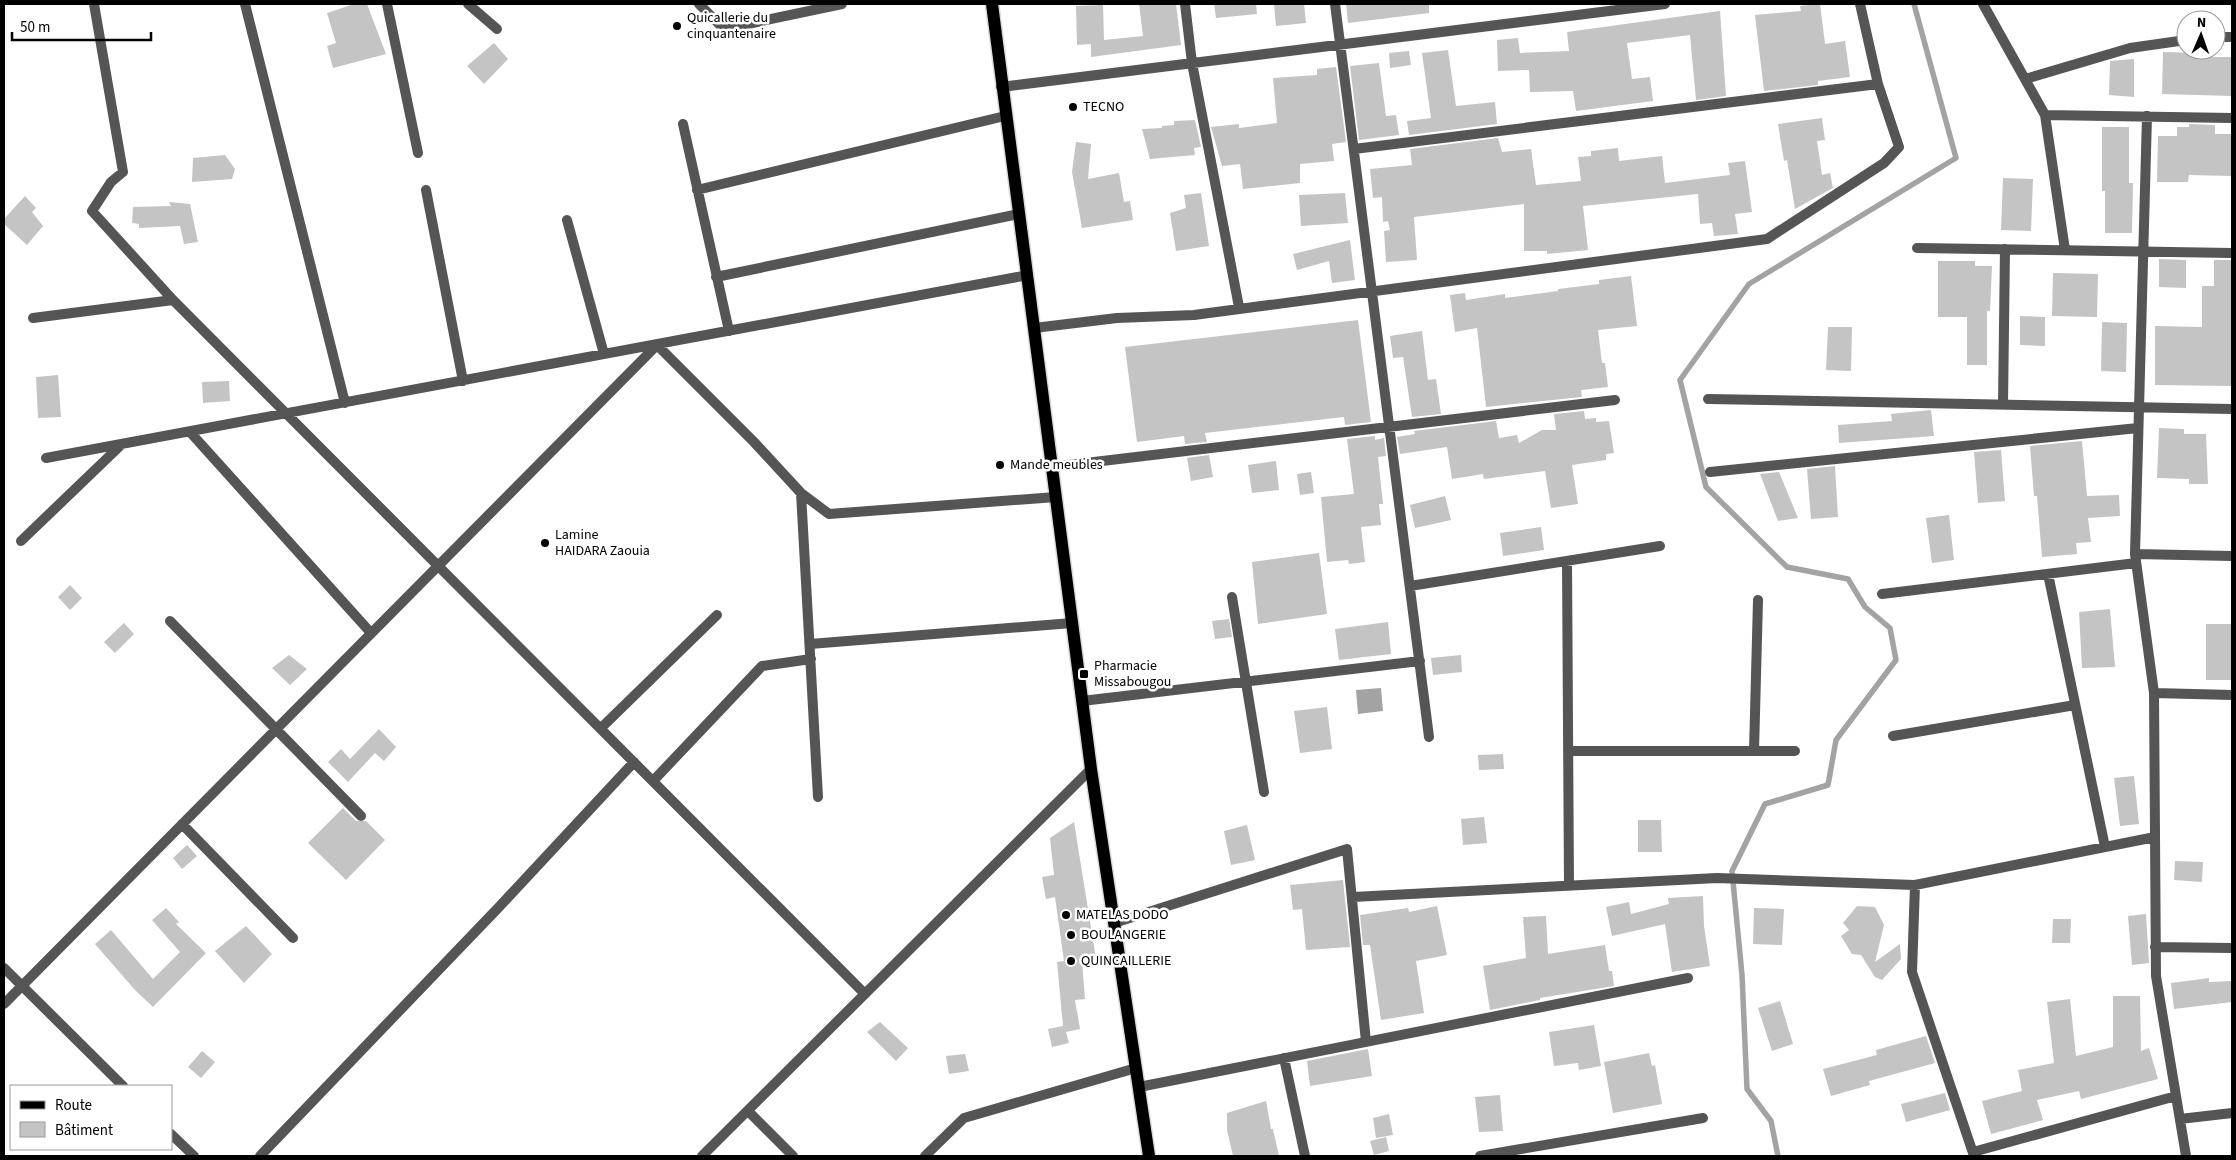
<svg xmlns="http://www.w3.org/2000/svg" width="2236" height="1160" font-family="'Source Sans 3',sans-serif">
	<rect width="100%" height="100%" fill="#fff"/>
	<!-- water -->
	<path fill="#a3a3a3" d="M1381 688 1383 711 1358 714 1356 690Z"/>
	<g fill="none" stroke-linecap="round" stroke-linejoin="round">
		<!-- stream -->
		<path stroke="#a3a3a3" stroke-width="5.5" d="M1778 1156 1771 1121 1747 1089 1742 975 1732 871 1765 804 1828 785 1836 740 1896 660 1890 628 1865 607 1848 579 1787 567 1706 487 1680 380 1749 284 1956 158 1914 4"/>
	</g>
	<!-- building -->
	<path fill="#c4c4c4" d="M354 4H367L386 54 333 68 327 46 336 43 327 13Z
		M1139 4H1176L1181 45 1091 57V44L1077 45 1076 6 1103 5 1104 40 1143 36Z
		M1214 4H1256L1257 14 1216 18Z
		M1274 4H1304L1306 23 1276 26Z
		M1346 4H1429V13L1348 23Z
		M1820 4 1825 44 1845 41 1850 77 1818 81V85L1764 91 1755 15 1801 11 1800 6Z
		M1720 11 1726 96 1696 100 1690 35 1627 43 1632 79 1650 77 1653 101 1576 111 1573 91 1530 92 1529 70 1498 71 1497 40 1518 38 1520 53 1569 51 1567 32Z
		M494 43 508 59 484 84 467 66Z
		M1448 50 1456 106 1495 102 1497 124 1409 135 1407 121 1431 118 1422 53Z
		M1409 51 1411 65 1390 68 1389 53Z
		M2163 52 2203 53V57H2232V96L2162 94Z
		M2134 59V97L2109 95 2110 61Z
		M1379 63 1386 116 1396 115 1399 135 1359 140 1350 66Z
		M1336 67 1346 142 1332 144 1334 161 1300 164V183L1243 189 1240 164 1222 166 1211 127 1239 124V128L1277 123 1273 78 1317 75V69Z
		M1822 118 1825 140 1817 141 1822 175 1830 173 1833 188 1795 209 1787 160 1784 161 1778 124Z
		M1195 120 1201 147 1194 148 1195 155 1150 159 1142 129 1162 128V126L1174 125V121Z
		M2189 124 2215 125V134H2232V176L2189 175 2188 182H2157L2158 136H2177V127H2189Z
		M2102 127H2129V183H2133L2132 233H2105V191H2102Z
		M1498 138 1502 152 1531 149 1536 185 1581 181 1578 157 1591 156V151L1618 148 1619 161 1662 156 1665 183 1730 175 1728 163 1745 161 1752 212 1735 214 1738 234 1714 236 1712 223 1700 224 1698 194 1583 206 1588 250 1547 254V251H1524V204L1414 217 1417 260 1386 262 1384 231 1390 230 1388 221 1383 222 1382 197 1373 198 1370 169 1412 165 1410 149Z
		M1076 142 1091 144 1088 179 1119 173 1124 202 1130 201 1133 220 1082 228 1072 172Z
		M225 155 235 169 232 179 192 182 193 158Z
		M2003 178 2033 179 2031 231 2001 230Z
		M1201 193 1209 246 1176 251 1170 213 1186 208 1184 195Z
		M1345 193 1348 223 1301 226 1299 195Z
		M25 196 36 208 32 212 43 226 27 245 4 224V219Z
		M169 202 190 204 198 242 184 244 180 226 139 228V224L132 223 133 207 171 206Z
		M1350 240 1355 280 1332 283 1329 261 1297 270 1293 254Z
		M2159 259 2186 260V288L2159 287Z
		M2214 260H2232V386L2155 385V326L2202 327V286H2214Z
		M1938 261H1975V266H1992L1990 311H1987V365H1967V317H1938Z
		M2053 273 2098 274 2097 317 2052 316Z
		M1631 276 1637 326 1598 330 1602 363H1605L1608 387 1581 390 1582 397 1486 407 1477 328 1455 332 1450 295 1465 293 1466 300 1505 294V298L1558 291V289L1599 284V280Z
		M2020 316 2045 317V346L2020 345Z
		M1358 320 1371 422 1345 425 1344 417 1205 433 1207 442 1185 444 1184 436 1137 442 1125 347Z
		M2102 322 2127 323 2126 372 2101 371Z
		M1828 327H1852L1851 371 1826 370Z
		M1422 331 1428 380 1436 379 1441 414 1412 417 1403 357 1393 358 1390 336Z
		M58 375 61 417 38 418 36 377Z
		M229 381 230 401 203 403 202 382Z
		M1931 410 1934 436 1839 443 1838 425 1892 421 1891 414Z
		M1584 411 1585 419 1596 418V422L1609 421 1614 453 1606 454V460L1572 465 1578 504 1551 508 1545 471 1484 479 1483 474 1452 479 1447 447 1400 454 1397 437 1415 434 1414 431 1496 421 1499 438 1517 435 1519 443 1542 430H1556L1554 414Z
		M2159 428 2184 429V434H2206L2208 484H2189V479L2157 478Z
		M1375 436V440L1384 438 1386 456 1378 457 1383 504H1379L1381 525 1361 527 1365 562 1349 564 1348 560 1327 562 1321 497 1354 494 1347 439Z
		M2082 441 2087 496 2119 495 2120 516 2088 518 2091 542 2076 543 2077 554 2042 557 2037 496H2034L2030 446Z
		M2001 450 2005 501 1978 503 1974 452Z
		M1209 455 1213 477 1191 481 1187 458Z
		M1276 461 1279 490 1252 493 1248 465Z
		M1835 466 1838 517 1811 519 1807 469Z
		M1311 472 1314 493 1300 495 1297 474Z
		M1779 472 1798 518 1778 521 1760 474Z
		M1445 496 1451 520 1415 528 1410 505Z
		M1949 515 1954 560 1932 563 1926 518Z
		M1541 527 1544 550 1503 556 1500 533Z
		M1319 553 1327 614 1258 624 1252 562Z
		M70 585 82 598 70 610 58 597Z
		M2110 609 2115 667 2082 668 2079 612Z
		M1229 619 1232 637 1215 639 1212 621Z
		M1388 622 1391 654 1339 660 1335 629Z
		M124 623 134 634 115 653 104 642Z
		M2206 624H2232V680H2206Z
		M289 655 307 669 290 685 272 668Z
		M1461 655 1462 672 1433 675 1431 658Z
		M1327 707 1332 749 1300 753 1294 711Z
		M379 729 396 747 384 761 375 753 348 782 328 762 341 749 350 759Z
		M1503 754 1504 769 1479 770 1478 755Z
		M2134 776 2139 824 2120 826 2114 778Z
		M343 808 356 821H366L385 840 346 880 308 843Z
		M1484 817 1487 843 1463 845 1461 819Z
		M1638 820H1661L1662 852H1638Z
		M1074 822 1096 959 1082 961 1085 999 1075 1000 1080 1029 1066 1032 1069 1043 1052 1047 1048 1029 1063 1026 1057 962 1064 961 1055 897 1046 899 1042 877 1054 875 1050 838Z
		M1247 825 1255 860 1231 865 1224 831Z
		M187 845 197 856 182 869 173 858Z
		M2175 861 2203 862 2202 882 2174 880Z
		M1343 880 1350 947 1306 950 1302 909 1293 910 1290 885Z
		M1703 896 1704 926 1710 966 1672 972 1665 924 1612 936 1606 907 1629 902 1631 914 1669 904 1668 898Z
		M1437 906 1447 955 1416 961 1424 1013 1381 1020 1370 945H1363L1360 915 1408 908 1409 912Z
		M1857 906 1875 907 1884 925 1875 962 1900 944 1901 959 1882 980 1875 977 1861 955 1852 954 1841 936 1849 930 1843 923Z
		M166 908 179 922 176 924 206 953 153 1007 135 990 95 944 111 930 153 979 180 952 152 920Z
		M1754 908 1784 909 1782 945 1753 944Z
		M2146 914 2149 963 2132 965 2128 916Z
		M1546 916 1548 954 1605 945 1609 971H1612L1614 986 1540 998V1000L1490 1010 1483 966 1526 958 1523 917Z
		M2053 919H2071L2070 943H2052Z
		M246 926 272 954 244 983 215 951Z
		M2209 978V982L2232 981V1002L2174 1009 2171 983Z
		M2113 996H2140L2141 1051 2149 1048 2158 1079 2081 1099 2079 1091 2037 1100 2043 1120 1991 1134 1982 1101 2022 1091 2018 1070 2054 1063 2047 1002 2070 999 2076 1056 2113 1047Z
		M1780 1001 1793 1044 1772 1051 1758 1008Z
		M880 1022 908 1048 896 1061 867 1032Z
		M1594 1025 1601 1066 1579 1070 1578 1063 1554 1066 1549 1032Z
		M1926 1036 1935 1063 1869 1081 1870 1085 1831 1096 1823 1069 1877 1055 1876 1050Z
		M1368 1049 1372 1076 1310 1086 1307 1061Z
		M202 1051 215 1062 201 1078 188 1067Z
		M1649 1053 1652 1066 1655 1065 1662 1104 1613 1113 1604 1062Z
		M965 1054 969 1071 949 1074 946 1056Z
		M1945 1093 1950 1110 1906 1122 1901 1104Z
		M1500 1095 1503 1131 1479 1132 1475 1097Z
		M1266 1101 1271 1129H1273L1279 1156H1233L1227 1130V1113Z
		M1389 1114 1393 1135 1376 1138 1373 1118Z
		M1386 1137 1389 1151 1374 1155 1370 1141Z"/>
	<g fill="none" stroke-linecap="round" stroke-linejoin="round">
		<defs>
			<path id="primary" d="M992 4 1091 769 1149 1156"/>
		</defs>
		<!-- primary casing -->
		<use href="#primary" stroke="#dbdbdb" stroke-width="15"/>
		<!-- street -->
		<path stroke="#555" stroke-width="10" d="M94 4 123 172 111 182 92 211 173 300 865 994
			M245 4 345 403
			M387 4 418 153
			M468 4 497 29
			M699 4 724 29 842 4
			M1185 4 1192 63 1239 307
			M1335 4 1429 737
			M1983 4 2045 115 2065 250
			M2216 37H2232
			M2025 79 2130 48 2186 40
			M1001 87 1665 4
			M2045 115 2232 118
			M2147 116 2135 554 2154 693 2156 976 2186 1156
			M683 124 729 331
			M1354 149 1878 84
			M426 190 463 381
			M697 190 1005 116
			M567 220 604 354
			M1917 248 2232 253
			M716 277 1019 214
			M33 318 173 300
			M1034 328 1117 318 1194 315 1767 239 1884 163 1899 147 1878 84 1860 4
			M1708 399 2232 409
			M2003 404 2005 249
			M190 432 371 633
			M46 458 1028 275
			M1052 467 1615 400
			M1710 472 2138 428
			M801 493 818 797
			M21 541 122 444
			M2135 554 2232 556
			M1567 561 1569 886
			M2048 574 2105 847
			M1410 586 1660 546
			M1882 594 2136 563
			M1232 597 1264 792
			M170 621 361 816
			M810 644 1072 623
			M2154 693 2232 695
			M1082 701 1420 661
			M601 728 717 615
			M1893 736 2075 705
			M1568 751H1795
			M1754 751 1758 600
			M653 781 762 666 811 659
			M182 824 293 938
			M1915 885 1912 972 1974 1156
			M1353 897 1717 878 1915 885 2155 837
			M1114 923 1347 849 1366 1042
			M2155 947 2232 948
			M4 968 123 1086
			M4 1004 657 345 754 442 801 493 829 514 1056 497
			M1284 1058 1305 1156
			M1139 1087 1688 978
			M748 1111 793 1156
			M2180 1119 2232 1113
			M171 1134 194 1156
			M1973 1152 2176 1096
			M260 1156 499 907 634 762
			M702 1156 1091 769
			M925 1156 964 1118 1136 1068
			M1480 1156 1703 1118"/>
		<!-- primary -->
		<use href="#primary" stroke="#000" stroke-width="12"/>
	</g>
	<!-- markers -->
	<g fill="#000" stroke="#fff" stroke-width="2">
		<circle cx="677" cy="26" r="5"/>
		<circle cx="1073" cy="107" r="5"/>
		<circle cx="1000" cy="465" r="5"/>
		<circle cx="545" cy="543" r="5"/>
		<rect x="1079" y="669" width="10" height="10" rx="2.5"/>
		<circle cx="1066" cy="915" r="5"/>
		<circle cx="1071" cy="935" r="5"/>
		<circle cx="1071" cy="961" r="5"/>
	</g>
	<g text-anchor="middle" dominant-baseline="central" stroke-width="5" stroke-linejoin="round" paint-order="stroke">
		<!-- poi labels -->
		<g font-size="14" fill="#000" stroke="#fff" text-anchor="start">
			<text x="687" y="18">Quicallerie du<tspan x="687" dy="16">cinquantenaire</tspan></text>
			<text x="1083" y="107">TECNO</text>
			<text x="1010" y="465">Mande meubles</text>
			<text x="555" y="535">Lamine<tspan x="555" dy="16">HAIDARA Zaouia</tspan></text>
			<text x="1094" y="666">Pharmacie<tspan x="1094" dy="16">Missabougou</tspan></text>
			<text x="1076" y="915">MATELAS DODO</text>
			<text x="1081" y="935">BOULANGERIE</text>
			<text x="1081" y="961">QUINCAILLERIE</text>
		</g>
	</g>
	<!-- border -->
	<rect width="2236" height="1160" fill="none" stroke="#000000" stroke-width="10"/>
	<!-- legend -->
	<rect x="10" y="1085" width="162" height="65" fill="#ffffff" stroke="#999999"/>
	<rect x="20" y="1101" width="25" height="8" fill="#000000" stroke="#999999"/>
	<text x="55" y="1110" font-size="15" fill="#000000">Route</text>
	<rect x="20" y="1122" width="25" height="15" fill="#c4c4c4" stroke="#999999"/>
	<text x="55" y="1135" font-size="15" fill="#000000">Bâtiment</text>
	<!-- north arrow -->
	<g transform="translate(2201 35) rotate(2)"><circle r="24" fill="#ffffff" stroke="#999999"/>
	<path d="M0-4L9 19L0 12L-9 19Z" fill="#000000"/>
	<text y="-8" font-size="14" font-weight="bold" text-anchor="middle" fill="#000000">N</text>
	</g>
	<!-- scale -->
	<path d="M12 32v8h139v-8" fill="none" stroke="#000000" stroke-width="2.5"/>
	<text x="20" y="32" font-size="15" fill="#000000" stroke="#ffffff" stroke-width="4" paint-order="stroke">50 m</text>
</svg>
